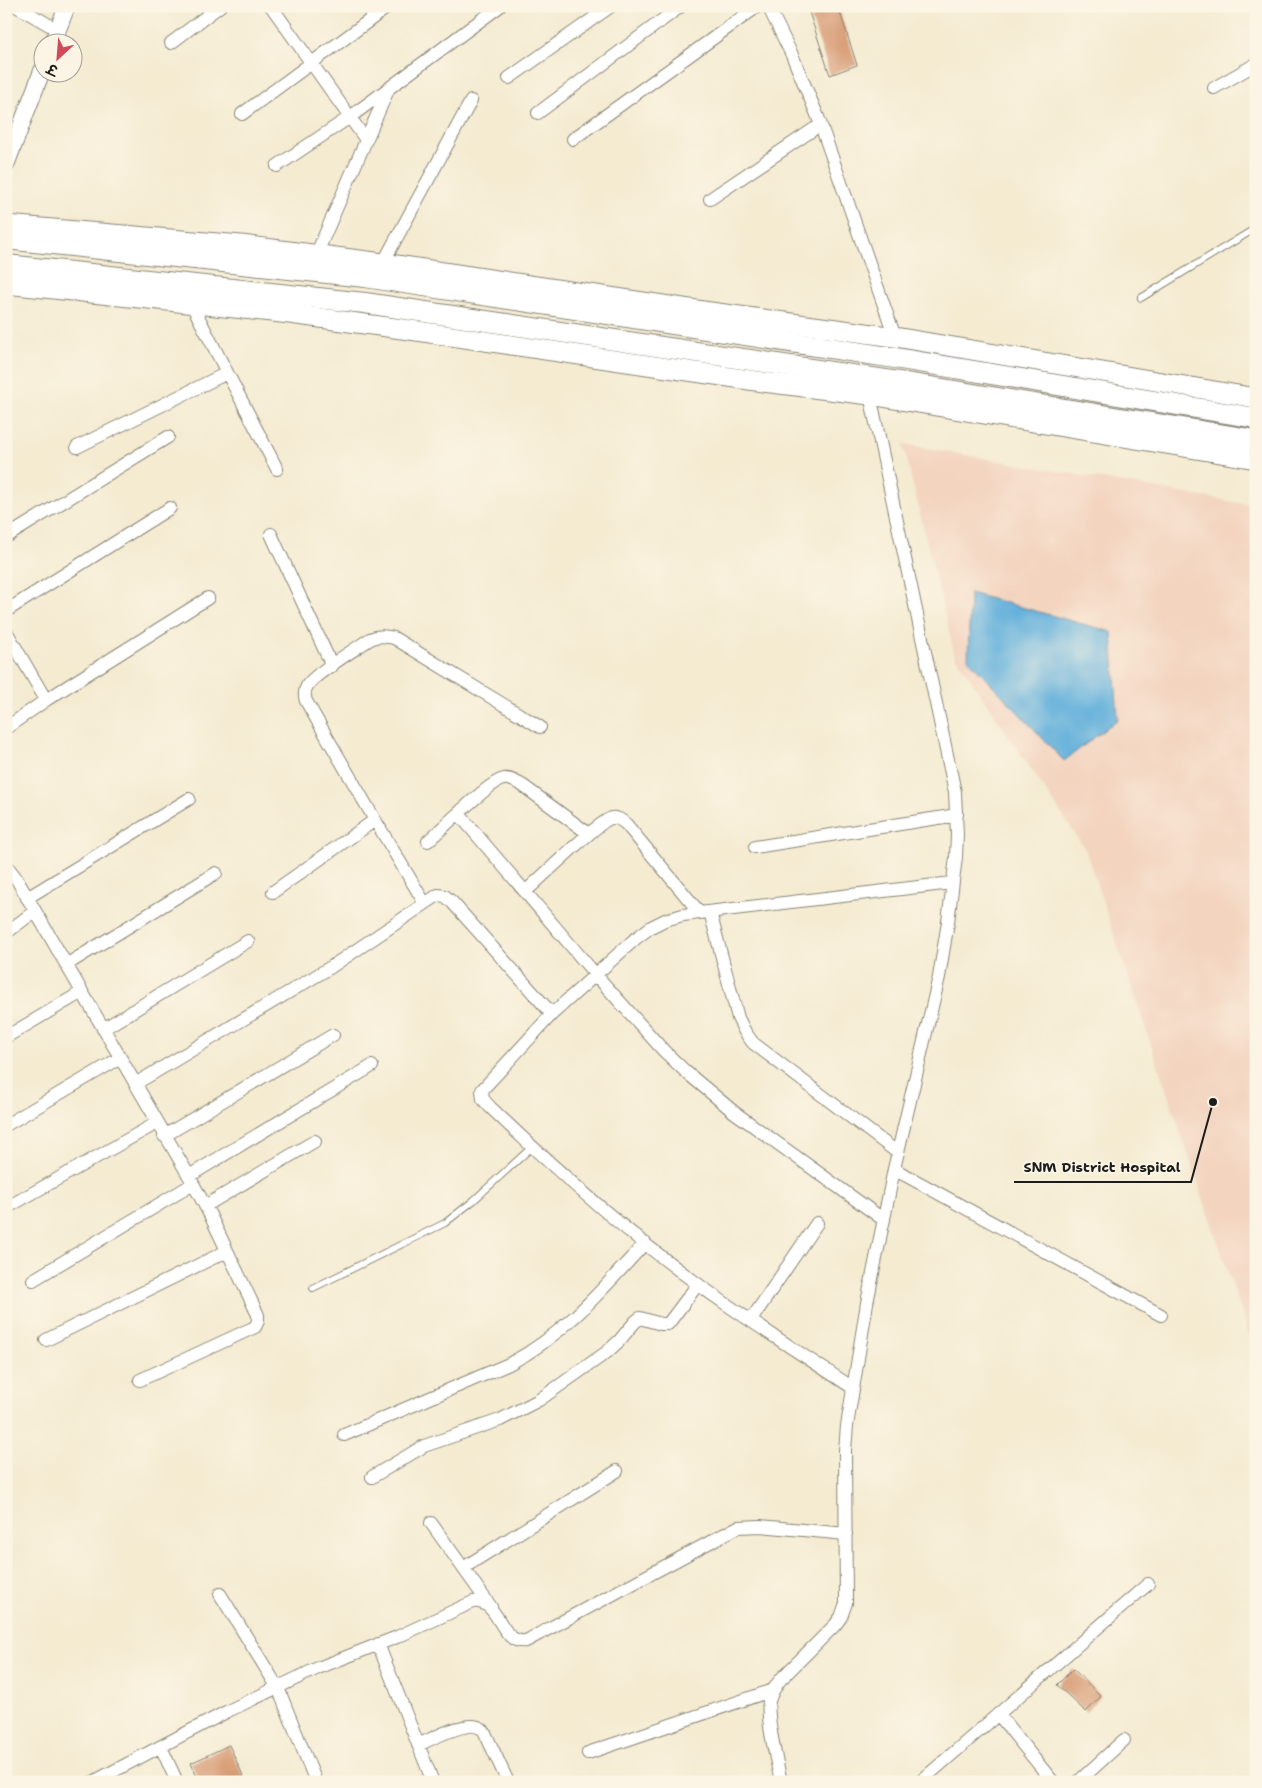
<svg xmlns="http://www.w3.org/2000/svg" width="1262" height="1788" font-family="'Shantell Sans','Playpen Sans Deva',sans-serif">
	<rect width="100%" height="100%" fill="#fcf5e5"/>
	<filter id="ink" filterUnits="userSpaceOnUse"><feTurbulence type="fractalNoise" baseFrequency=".02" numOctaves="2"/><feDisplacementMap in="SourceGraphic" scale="10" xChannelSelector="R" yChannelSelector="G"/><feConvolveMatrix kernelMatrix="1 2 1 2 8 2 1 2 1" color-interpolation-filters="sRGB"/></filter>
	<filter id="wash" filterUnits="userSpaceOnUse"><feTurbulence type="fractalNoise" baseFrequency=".0096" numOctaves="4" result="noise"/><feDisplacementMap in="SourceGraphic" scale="20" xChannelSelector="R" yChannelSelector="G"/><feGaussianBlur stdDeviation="1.12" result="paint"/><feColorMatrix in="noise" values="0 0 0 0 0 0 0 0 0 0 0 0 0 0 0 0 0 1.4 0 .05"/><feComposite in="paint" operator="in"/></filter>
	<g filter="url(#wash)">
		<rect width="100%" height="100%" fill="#f4ebd1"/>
		<!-- built -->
		<path fill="#f3d4bf" d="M903 444 1256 506V1355L1085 849 955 656Z"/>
		<!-- water -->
		<path fill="#61afdb" stroke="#3e667c" d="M970 593 1112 632 1118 719 1064 761 968 659Z"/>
		<g id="blocks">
			<!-- building -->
			<path fill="#d79b74" d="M807 6H838L857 65 830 75Z
				M1073 1669 1101 1696 1086 1712 1057 1685Z
				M229 1745 246 1782H199L191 1763Z"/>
		</g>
	</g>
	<g filter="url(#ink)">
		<use href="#blocks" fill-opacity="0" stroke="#888476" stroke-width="1"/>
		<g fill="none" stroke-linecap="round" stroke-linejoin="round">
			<defs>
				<path id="service" d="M1141 298 1256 228
					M313 1288 445 1223 473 1201 532 1147"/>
				<path id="minor" d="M16 6 58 30
					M271 6 366 140
					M768 6 792 55 818 117 895 337
					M171 43 220 6
					M509 78 611 6
					M1214 88 1256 64
					M538 113 681 6
					M242 114 389 6
					M573 139 758 6
					M277 166 350 117 500 6
					M710 199 820 125
					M316 255 388 90
					M383 263 471 101
					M191 303 277 469
					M77 447 227 373
					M271 534 332 666
					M6 537 168 437
					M6 611 170 508
					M6 631 46 700 208 598
					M6 728 46 700
					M459 814 595 974 663 1050 686 1072 734 1112 884 1220
					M428 841C441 830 491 780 504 779 510 778 516 782 522 785L589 834
					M755 847 957 815
					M6 865 16 878 189 1176 210 1215 258 1315V1321L255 1327 140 1380
					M526 891C539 880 601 819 612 818 618 817 622 821 626 824L700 913
					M273 892 375 820
					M27 898 189 799
					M424 902 375 820 306 701C304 695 304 691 307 686 313 675 357 648 370 639 379 635 385 636 394 638L540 727
					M710 912 738 1018 745 1032 753 1043 898 1153
					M6 933 35 911
					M66 965 216 873
					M103 1029 248 941
					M6 1037 82 992
					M135 1084 331 967 438 895 445 896 452 902 552 1014
					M6 1125 120 1058
					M164 1136 333 1035
					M894 1169 1161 1315
					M189 1176 372 1066
					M205 1206 315 1141
					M6 1208 157 1123
					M33 1280 193 1184
					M751 1320 817 1223
					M46 1340 227 1251
					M853 1388C811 1360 768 1333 726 1304 641 1246 564 1178 490 1107L483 1099 482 1090 552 1014 635 939 651 927 665 920 683 915 952 883
					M344 1435 509 1364C564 1335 603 1289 645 1243
					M372 1477 424 1446 500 1420 539 1400 607 1352 619 1341 635 1322 640 1318 661 1324H668L698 1284
					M431 1523 491 1607
					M463 1568 617 1471
					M220 1594 278 1688 316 1782
					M378 1644 433 1782
					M998 1714 1053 1782
					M418 1745C432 1739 469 1718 482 1729 484 1730 485 1733 486 1735L508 1782
					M161 1747 177 1782
					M588 1753 773 1690
					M93 1782 230 1710 318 1668 397 1637 473 1602C501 1599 499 1645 526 1641L738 1527 760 1526 846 1534
					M781 1782C777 1762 766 1719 769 1701 771 1693 775 1687 780 1680L835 1625 841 1617 846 1603 845 1450 847 1426 867 1303 894 1169 939 977 948 922 956 857 957 835 955 792 870 395
					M920 1782 1148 1584
					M1078 1782 1124 1740"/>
				<path id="tertiary" d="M53 42 67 6
					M6 165 42 71"/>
				<path id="secondary" d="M6 225 241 245 383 263 703 311 895 337 1256 398
					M6 284 290 314 417 331 763 382 870 395 1256 459"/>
				<path id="primary" d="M6 239 365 277 895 358 1256 418
					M6 265 365 303 899 382 1256 440"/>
			</defs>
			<!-- service casing -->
			<use href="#service" stroke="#888476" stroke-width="8"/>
			<!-- minor casing -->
			<use href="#minor" stroke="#888476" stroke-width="14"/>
			<!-- tertiary casing -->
			<use href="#tertiary" stroke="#888476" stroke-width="18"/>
			<!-- secondary casing -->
			<use href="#secondary" stroke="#888476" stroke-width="21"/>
			<!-- primary casing -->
			<use href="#primary" stroke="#888476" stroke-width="22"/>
			<!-- service -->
			<use href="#service" stroke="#fff" stroke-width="6"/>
			<!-- minor -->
			<use href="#minor" stroke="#fff" stroke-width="12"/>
			<!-- tertiary -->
			<use href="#tertiary" stroke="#fff" stroke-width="16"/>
			<!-- secondary -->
			<use href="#secondary" stroke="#fff" stroke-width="19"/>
			<!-- primary -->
			<use href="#primary" stroke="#fff" stroke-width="20"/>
		</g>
	</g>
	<!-- callouts -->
	<path fill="none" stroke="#1c1c1c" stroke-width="2" d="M1213 1102L1191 1182H1014"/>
	<circle fill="#1c1c1c" stroke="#fcf5e5" stroke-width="2" cx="1213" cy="1102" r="5"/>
	<g font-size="14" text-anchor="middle" font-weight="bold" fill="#1c1c1c" stroke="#fcf5e5" stroke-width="4" stroke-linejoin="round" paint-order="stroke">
		<text x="1102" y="1172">SNM District Hospital</text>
	</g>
	<!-- margin -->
	<rect width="1262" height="1788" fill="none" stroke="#fcf5e5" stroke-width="25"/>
	<!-- north arrow -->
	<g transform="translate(58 58) rotate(206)"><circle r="24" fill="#fcf5e5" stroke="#a29e95"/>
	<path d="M0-4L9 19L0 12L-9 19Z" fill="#d1495b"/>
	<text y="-8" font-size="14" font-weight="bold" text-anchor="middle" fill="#1c1c1c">उ</text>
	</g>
</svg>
